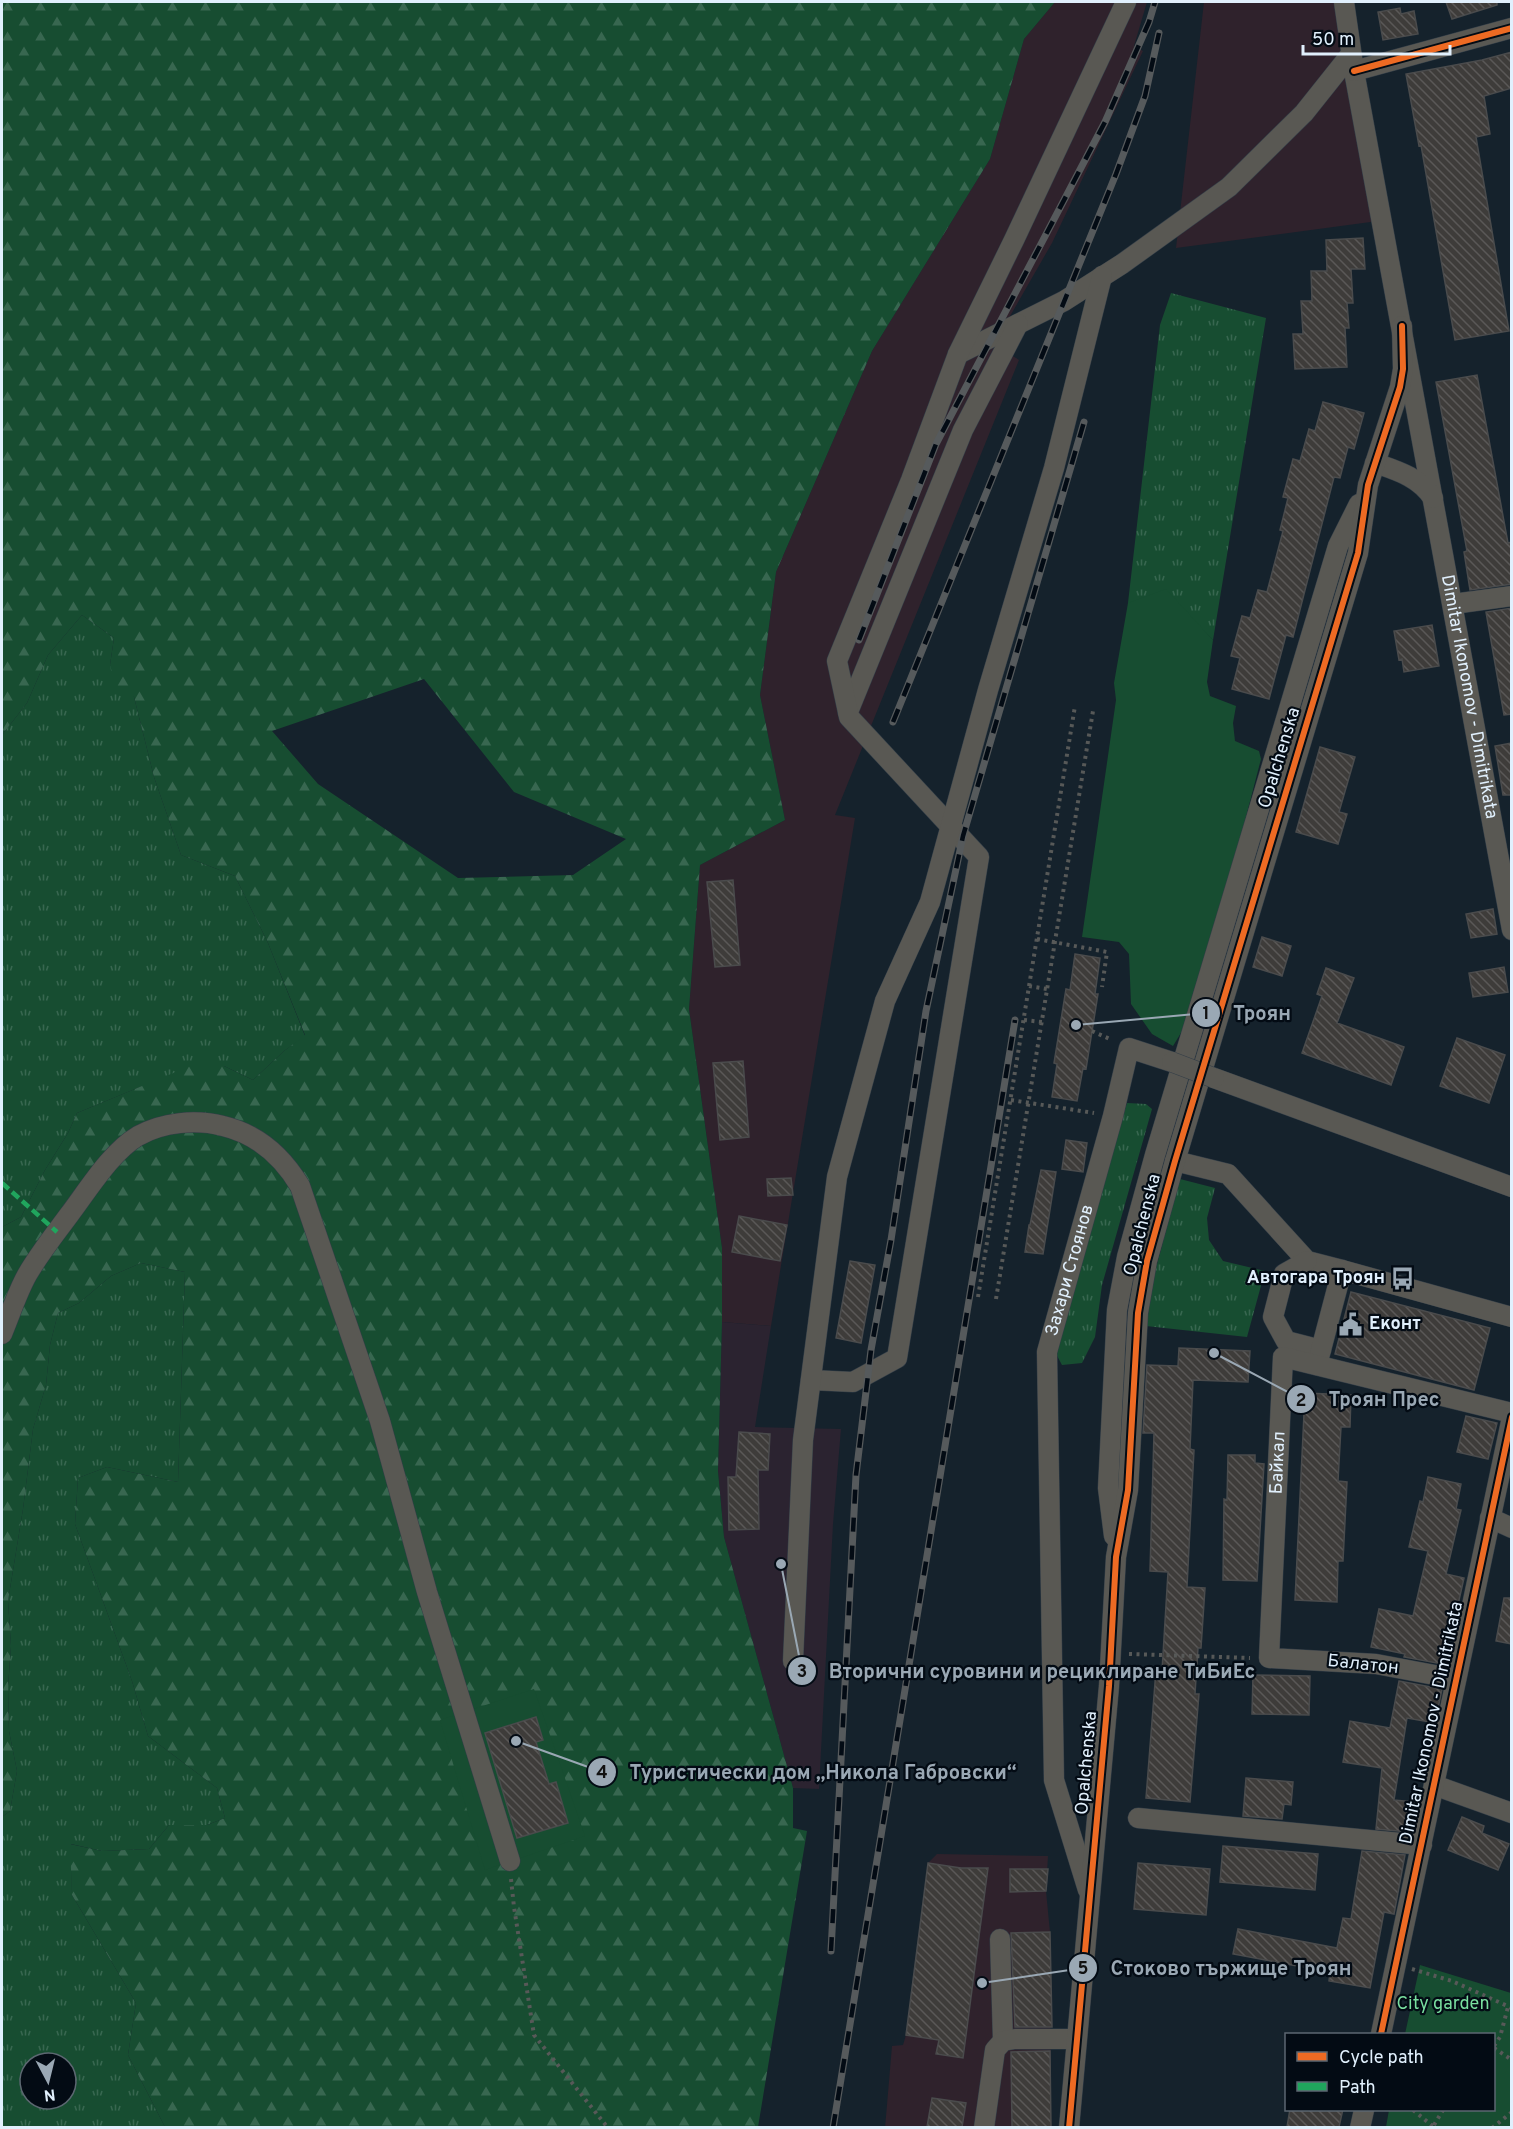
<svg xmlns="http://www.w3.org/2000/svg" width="1513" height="2129" font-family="Overpass,sans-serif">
	<defs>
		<pattern id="grass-tufts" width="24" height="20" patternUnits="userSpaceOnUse" patternTransform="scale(1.5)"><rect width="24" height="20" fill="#174d31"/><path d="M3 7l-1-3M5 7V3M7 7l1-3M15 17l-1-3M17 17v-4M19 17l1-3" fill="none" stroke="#386750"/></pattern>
		<pattern id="forest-firs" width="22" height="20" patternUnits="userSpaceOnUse" patternTransform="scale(1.5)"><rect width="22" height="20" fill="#174d31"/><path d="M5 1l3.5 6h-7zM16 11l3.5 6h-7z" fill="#386750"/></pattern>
		<pattern id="building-back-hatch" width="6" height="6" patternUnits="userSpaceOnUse" patternTransform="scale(1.5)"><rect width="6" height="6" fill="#3e3c3a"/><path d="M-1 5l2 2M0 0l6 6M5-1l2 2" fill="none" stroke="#5a5857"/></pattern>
	</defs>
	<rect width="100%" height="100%" fill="#15222c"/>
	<!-- commercial -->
	<path fill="#2f222c" d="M1055 2H1147L1134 46 1143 51 1052 243 994 344 1019 360 835 815 855 818 771 1326 722 1322V1248L689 1009 700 865 785 820 760 695 776 572 872 351 990 159 1024 39Z
		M1204 2H1346L1378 221 1176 248Z
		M937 1854 1048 1856 1046 1891 1050 1932 1051 2127 885 2128 892 2046 903 2045 906 2035 928 1863Z"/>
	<!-- industrial -->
	<path fill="#2b2330" d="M722 1322 771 1326 755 1427 841 1429 833 1524 819 1789 793 1788 724 1537 718 1471Z"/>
	<!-- grass -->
	<path fill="url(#grass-tufts)" fill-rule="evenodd" d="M1171 293 1266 318 1213 640 1198 625 1128 603 1160 325Z
		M82 615 114 638 110 665 134 697 154 777 181 855 235 876 268 943 305 1036 284 1051 253 1080 224 1066 140 1087 77 1113 68 1133 45 1170 21 1217 2 1227V735L27 703 48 655Z
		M1127 1103 1146 1104 1152 1109 1102 1285 1095 1337 1082 1363 1062 1365 1054 1350 1067 1292Z
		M1180 1179 1215 1188 1207 1218 1209 1240 1223 1261 1265 1271 1247 1337 1146 1326 1156 1268Z
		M141 1263 185 1272 178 1482 107 1467 78 1478 75 1524 132 1681 148 1736 217 1788 225 1818 207 1825H169L149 1849 102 1851 71 1844 72 1895 136 2003 128 2055 165 2127H2V1817L10 1811 17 1771 9 1731 8 1687 11 1646 8 1601 23 1509 33 1429 46 1385 50 1345 58 1313 79 1303 111 1276ZM30 2063H66V2099H30Z"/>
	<!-- forest -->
	<path fill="url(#forest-firs)" fill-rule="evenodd" d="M2 2H1055L1024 39 990 159 872 351 776 572 760 695 785 820 700 865 689 1009 722 1248V1322L718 1471 724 1537 793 1788V1828L807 1831 758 2127H165L128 2055 136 2003 72 1895 70 1844 102 1851 149 1849 169 1825H207L225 1818 217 1788 148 1736 132 1681 75 1524 78 1478 107 1467 178 1482 185 1272 141 1263 111 1276 79 1303 58 1313 50 1345 46 1385 33 1429 23 1509 8 1601 11 1646 8 1687 9 1731 17 1771 10 1811 2 1817V1227L21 1217 45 1170 68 1133 77 1113 195 1064 224 1066 253 1080 284 1051 305 1035 268 943 235 876 181 855 154 777 134 697 114 686 110 665 114 638 82 615 48 655 27 703 2 735ZM424 679 514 792 626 839 573 875 458 878 318 784 272 731Z"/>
	<!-- park -->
	<path fill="#174d31" d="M1166 589 1213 640 1207 682 1210 696 1236 706 1233 723 1235 741 1259 751 1261 759 1219 921 1187 1023 1173 1046 1152 1034 1131 1004 1129 954 1119 942 1082 937 1116 700 1114 683 1128 603Z
		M534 1689 585 1836 485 1870 440 1720Z
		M1420 1965 1511 1993V2127H1386L1389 2110H1494V2034H1405Z"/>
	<!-- building -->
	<path fill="url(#building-back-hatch)" stroke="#4a4b4c" stroke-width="1.5" d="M1446 2H1497V5L1452 19Z
		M1400 8 1401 14 1414 11 1418 34 1383 40 1378 12Z
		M1512 52V88L1484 96 1490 134 1476 137 1509 331 1455 340 1421 145 1419 146 1406 74 1482 60Z
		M1363 238 1365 269H1351L1353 303H1347L1349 328H1345L1347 367 1295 369 1293 334H1303L1301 301H1312L1311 271H1327L1326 240Z
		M1477 375 1508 543 1512 542V584L1470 590 1464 552 1467 551 1436 382Z
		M1323 402 1364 413 1354 449 1348 447 1340 478 1334 477 1293 637 1286 635 1269 699 1232 689 1240 658 1231 656 1242 616 1250 618 1258 590 1267 592 1283 531 1280 530 1288 498 1283 497 1293 459 1300 461 1309 429 1315 431Z
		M1512 608V714L1504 715 1486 612Z
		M1432 625 1439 666 1404 672 1402 659 1399 660 1394 631Z
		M1512 743V795H1503L1495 746Z
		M1320 747 1355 757 1339 812 1347 814 1338 844 1296 832Z
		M733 880 740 965 715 967 707 882Z
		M1493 909 1497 934 1471 938 1466 914Z
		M1262 937 1291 946 1282 976 1253 967Z
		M1075 954 1100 958 1095 994H1098L1086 1069 1083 1068 1077 1101 1052 1097 1057 1064 1054 1063 1066 989 1070 990Z
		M1504 967 1508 992 1473 997 1469 973Z
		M1326 968 1354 978 1337 1023 1404 1047 1391 1085 1302 1053 1322 996 1317 994Z
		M1457 1038 1505 1055 1489 1103 1440 1086Z
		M743 1061 749 1137 720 1140 713 1063Z
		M1066 1140 1087 1143 1083 1172 1062 1169Z
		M1041 1170 1056 1172 1043 1254 1025 1252 1029 1225H1030Z
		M791 1178 793 1195 768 1196 767 1179Z
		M739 1216 787 1225 780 1261 732 1252Z
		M850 1261 875 1265 861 1343 836 1338Z
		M1351 1292 1490 1328 1474 1390 1335 1354Z
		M1179 1348 1250 1351 1248 1382 1193 1380 1190 1449 1194 1450 1187 1587 1205 1588 1201 1648H1198L1195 1694H1199L1190 1802 1146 1798 1156 1670 1162 1671 1168 1572 1150 1571 1154 1433H1143L1147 1365 1178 1366Z
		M1305 1393 1351 1395 1350 1427H1341L1338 1481 1347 1482 1343 1561H1338L1337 1602 1295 1600Z
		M1466 1416 1497 1423 1488 1459 1457 1452Z
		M739 1432 770 1434 768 1470H758L759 1529 729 1530 728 1477H736Z
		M1228 1455H1255V1463L1264 1464 1257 1581 1223 1580 1224 1499 1227 1500Z
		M1428 1477 1461 1484 1456 1509 1461 1510 1446 1574 1464 1578 1457 1609 1453 1608 1442 1664 1404 1657 1405 1654 1371 1647 1379 1609 1413 1616 1428 1551 1409 1547 1420 1501 1423 1502Z
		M1504 1598H1512V1644L1496 1641Z
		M1253 1675 1310 1676 1309 1715 1252 1714Z
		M1399 1681 1442 1689 1435 1723 1407 1718 1394 1800 1414 1802 1411 1831 1409 1832 1376 1829 1382 1768 1343 1762 1350 1721 1390 1728Z
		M536 1717 543 1740 536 1742 549 1784 556 1782 568 1823 517 1838 485 1733Z
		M1246 1778 1293 1782 1291 1805 1284 1804 1282 1819 1243 1816Z
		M1462 1817 1484 1826 1482 1833 1509 1844 1498 1870 1448 1850Z
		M1223 1846 1318 1854 1315 1890 1220 1882Z
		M1362 1851 1405 1855 1394 1914 1384 1912 1370 1988 1329 1981 1330 1972 1233 1954 1238 1929 1337 1948 1343 1918 1351 1919Z
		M928 1863 961 1868H988L963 2058 936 2054 939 2040 906 2035Z
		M1138 1863 1210 1869 1206 1915 1134 1909Z
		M1010 1869H1048L1046 1891 1010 1892Z
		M1050 1932 1052 2027H1015L1011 1933Z
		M1050 2051 1051 2127H1012L1011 2052Z
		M932 2098 966 2103 962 2127H927Z
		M1290 2109H1343L1339 2127H1287Z"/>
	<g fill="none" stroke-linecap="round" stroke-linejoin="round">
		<defs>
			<g id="minor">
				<path id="s1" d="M1344 2 1354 71 1512 930"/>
				<path d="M1354 71 1512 28"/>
				<path d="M958 354 1064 301 1122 264 1229 187 1304 113 1351 54"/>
				<path d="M1375 463C1398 471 1419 477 1433 498"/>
				<path d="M1453 604 1512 596"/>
				<path d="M848 712 963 430 1018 324"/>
				<path d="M1214 1078 1512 1187"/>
				<path d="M1175 1161 1228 1174 1307 1261 1342 1270"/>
				<path d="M1307 1261 1284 1274 1273 1317 1286 1341 1321 1350"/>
				<path d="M2 1334C10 1315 17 1293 27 1275 39 1254 55 1234 69 1215 88 1190 111 1152 138 1136 163 1122 196 1119 223 1126 257 1134 282 1156 300 1186L380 1421 427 1592 510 1861"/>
				<path d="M1317 1365 1342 1270 1512 1317"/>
				<path d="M811 1380 853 1382 897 1358 979 857 849 717 837 661 911 480 958 354 1014 240 1126 2"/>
				<path d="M1490 1518 1512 1528"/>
				<path d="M1114 1536 1108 1488 1117 1310 1127 1257 1155 1155 1338 546 1359 504"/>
				<path d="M793 1661 803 1440 837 1177 885 1001 930 902 988 690 1054 468 1102 276"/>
				<path id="s2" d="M1456 1679 1376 1664 1269 1658 1283 1357 1512 1413"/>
				<path d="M1434 1785 1512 1813"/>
				<path d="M1138 1818 1422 1845"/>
				<path id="s3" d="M1088 1890 1054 1780 1047 1352 1113 1116 1129 1048 1172 1062"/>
				<path d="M1000 1939 1003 2041"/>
				<path d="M1381 2034 1512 1417"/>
				<path d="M984 2128 995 2050 1003 2041 1015 2039H1076"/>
				<path d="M1069 2128 1109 1686 1116 1557 1128 1490 1138 1313 1147 1261 1175 1161 1358 553 1368 485 1400 387 1403 369 1402 326"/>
				<path d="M1360 2128 1364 2110"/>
			</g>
		</defs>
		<!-- minor casing -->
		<use href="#minor" stroke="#333e48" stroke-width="21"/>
		<!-- path -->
		<path stroke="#575958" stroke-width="4" stroke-dasharray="3 4.5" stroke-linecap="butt" d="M1037 939 1107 952 1102 987
			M1029 986 1047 989
			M1024 1020 1042 1022
			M1092 1031 1112 1040
			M1011 1100 1094 1113
			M978 1297 1075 706
			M996 1299 1093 711
			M1129 1654 1250 1658
			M511 1879 514 1907 534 2035 608 2128
			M1412 1969 1452 1981 1512 2008
			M1494 2046 1500 2037 1508 2007
			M1494 2048 1512 2060
			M1413 2110 1435 2128
			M1434 2125 1443 2110
			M1492 2128 1512 2112"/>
		<!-- minor -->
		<use href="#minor" stroke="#595853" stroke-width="20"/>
		<defs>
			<path id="rail" d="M859 640 936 444 1105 122 1149 22 1155 2
				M893 722 1116 174 1145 96 1159 33
				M831 1951 856 1475 871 1350 891 1240 926 1011 963 836 1084 422
				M833 2128 1015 1020"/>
		</defs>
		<!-- rail casing -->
		<use href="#rail" stroke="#565a5c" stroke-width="7"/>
		<!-- rail -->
		<use href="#rail" stroke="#030b14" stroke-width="4.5" stroke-dasharray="14" stroke-linecap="butt"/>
		<defs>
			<path id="minor-bridge" d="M1172 1062 1214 1078"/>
		</defs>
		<!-- minor-bridge casing -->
		<use href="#minor-bridge" stroke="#333e48" stroke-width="21" stroke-linecap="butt"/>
		<!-- minor-bridge -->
		<use href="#minor-bridge" stroke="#595853" stroke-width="20"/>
		<!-- quiet -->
		<path stroke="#20a55d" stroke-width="4.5" stroke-dasharray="9 4.5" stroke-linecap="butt" d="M2 1183 57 1232"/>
		<defs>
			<path id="cycleway" d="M1354 71 1512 28
				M1381 2034 1512 1417
				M1069 2128 1109 1686 1116 1557 1128 1490 1138 1313 1147 1261 1175 1161 1358 553 1368 485 1400 387 1403 369 1402 326"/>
		</defs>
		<!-- cycleway casing -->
		<use href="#cycleway" stroke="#030b14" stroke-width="10"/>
		<!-- cycleway -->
		<use href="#cycleway" stroke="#ed6a23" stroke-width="6"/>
	</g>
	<!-- icons -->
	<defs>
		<symbol id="bus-bare" viewBox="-9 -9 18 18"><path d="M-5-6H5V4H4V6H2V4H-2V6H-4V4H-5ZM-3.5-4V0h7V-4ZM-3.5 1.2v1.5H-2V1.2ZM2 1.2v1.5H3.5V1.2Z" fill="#9aa8b4" stroke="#030b14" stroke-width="2.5" paint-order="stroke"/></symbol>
		<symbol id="civic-bare" viewBox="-9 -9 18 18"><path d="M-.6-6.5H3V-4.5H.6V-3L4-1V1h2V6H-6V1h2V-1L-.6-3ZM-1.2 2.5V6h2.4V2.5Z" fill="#9aa8b4" stroke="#030b14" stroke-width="2.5" paint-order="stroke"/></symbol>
	</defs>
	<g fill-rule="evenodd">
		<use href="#bus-bare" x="1386" y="1262" width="33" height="33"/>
		<use href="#civic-bare" x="1334" y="1308" width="33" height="33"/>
	</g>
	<g text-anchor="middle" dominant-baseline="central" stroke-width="4.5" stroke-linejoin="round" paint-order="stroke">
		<!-- street labels -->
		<g font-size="18" fill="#e1f0fd" stroke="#030b14">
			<text stroke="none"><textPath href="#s1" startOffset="706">Dimitar Ikonomov - Dimitrikata</textPath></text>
			<text transform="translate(1280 758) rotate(-73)">Opalchenska</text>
			<text transform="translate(1143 1225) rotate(-76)">Opalchenska</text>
			<text stroke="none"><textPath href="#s3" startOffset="628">Захари Стоянов</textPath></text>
			<text stroke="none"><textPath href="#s2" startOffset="384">Байкал</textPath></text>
			<text transform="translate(1363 1665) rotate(6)">Балатон</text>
			<text transform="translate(1432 1723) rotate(-78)">Dimitar Ikonomov - Dimitrikata</text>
			<text transform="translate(1087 1763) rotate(-85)">Opalchenska</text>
		</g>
		<!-- poi labels -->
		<g font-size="18" font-weight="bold" fill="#e1f0fd" stroke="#030b14" text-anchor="end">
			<text x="1385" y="1278">Автогара Троян</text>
			<text x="1369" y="1324" text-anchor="start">Еконт</text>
		</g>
		<!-- park labels -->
		<g font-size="18" fill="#79de9f" stroke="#030b14">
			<text x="1443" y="2004">City garden</text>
		</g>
	</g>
	<!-- callouts -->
	<path fill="none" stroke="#9aa8b4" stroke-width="2" d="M1076 1025L1206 1013M1214 1353L1301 1399M781 1564L802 1671M516 1741L602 1772M982 1983L1083 1968"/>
	<g fill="#9aa8b4" stroke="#030b14" stroke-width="2">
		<circle cx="1076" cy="1025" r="6"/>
		<circle cx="1214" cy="1353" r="6"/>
		<circle cx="781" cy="1564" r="6"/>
		<circle cx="516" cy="1741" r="6"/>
		<circle cx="982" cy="1983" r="6"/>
		<circle cx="1206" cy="1013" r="15"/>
		<circle cx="1301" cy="1399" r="15"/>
		<circle cx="802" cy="1671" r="15"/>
		<circle cx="602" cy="1772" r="15"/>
		<circle cx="1083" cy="1968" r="15"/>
	</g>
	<g font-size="18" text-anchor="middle" font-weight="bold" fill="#111">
		<text x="1206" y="1019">1</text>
		<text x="1301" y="1406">2</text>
		<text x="802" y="1677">3</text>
		<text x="602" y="1778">4</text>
		<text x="1083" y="1974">5</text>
	</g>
	<g font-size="20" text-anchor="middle" font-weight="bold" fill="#9aa8b4" stroke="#030b14" stroke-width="4.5" stroke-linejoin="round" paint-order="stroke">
		<text x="1262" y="1020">Троян</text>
		<text x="1384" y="1406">Троян Прес</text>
		<text x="1042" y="1678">Вторични суровини и рециклиране ТиБиЕс</text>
		<text x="823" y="1779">Туристически дом „Никола Габровски“</text>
		<text x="1231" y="1975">Стоково тържище Троян</text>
	</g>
	<!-- border -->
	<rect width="1513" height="2129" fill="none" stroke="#e1f0fd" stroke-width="6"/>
	<!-- legend -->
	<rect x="1285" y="2033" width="210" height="78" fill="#030b14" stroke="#5c6771" stroke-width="1.5"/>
	<rect x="1297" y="2052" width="30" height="9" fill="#ed6a23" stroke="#5c6771" stroke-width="1.5"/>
	<text x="1339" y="2063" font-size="18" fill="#e1f0fd">Cycle path</text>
	<rect x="1297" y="2082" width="30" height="9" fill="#20a55d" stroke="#5c6771" stroke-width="1.5"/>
	<text x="1339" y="2093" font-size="18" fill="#e1f0fd">Path</text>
	<!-- north arrow -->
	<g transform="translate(48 2081) rotate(173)"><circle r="28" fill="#030b14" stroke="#5c6771" stroke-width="1.5"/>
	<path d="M0-4.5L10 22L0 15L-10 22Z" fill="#9aa8b4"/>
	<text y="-9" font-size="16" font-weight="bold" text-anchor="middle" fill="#e1f0fd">N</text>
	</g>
	<!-- scale -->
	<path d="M1303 45v9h147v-9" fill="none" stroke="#e1f0fd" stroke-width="3"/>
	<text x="1312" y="45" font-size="18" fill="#e1f0fd" stroke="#030b14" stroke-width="4.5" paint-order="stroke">50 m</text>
</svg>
